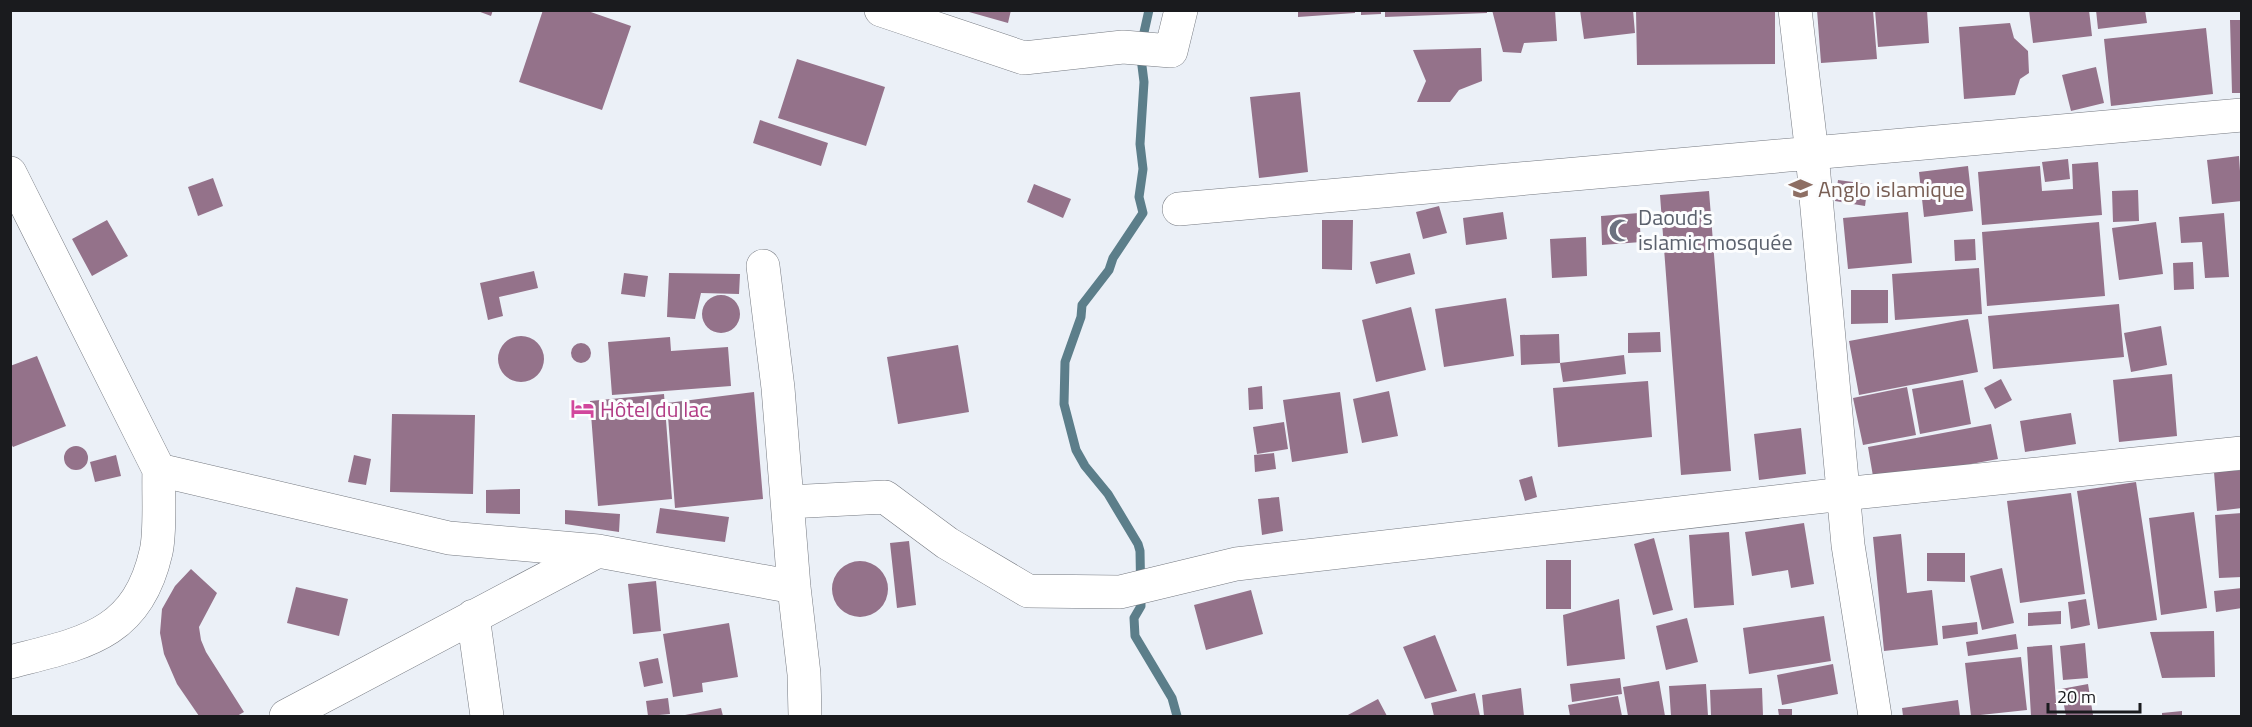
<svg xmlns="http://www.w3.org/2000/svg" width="2252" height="727" font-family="'Titillium Web',sans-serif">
	<rect width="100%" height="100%" fill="#ebf0f7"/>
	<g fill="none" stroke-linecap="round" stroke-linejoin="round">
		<!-- stream -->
		<path stroke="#5c7e8a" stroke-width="9" d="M1149 10 1140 50 1144 82 1140 144 1143 169 1139 197 1143 213 1113 258 1109 270 1082 305 1081 317 1065 362 1064 404 1076 450 1085 466 1108 494 1138 544 1140 551 1141 606 1134 618 1135 636 1172 698 1177 716"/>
	</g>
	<!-- building -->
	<path fill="#94728a" d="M475 10H493L491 16Z
		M543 10H585L631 26 602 110 519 82Z
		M962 10H1011L1008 23Z
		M1298 10H1355V13L1298 17Z
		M1361 10H1381V14L1361 15Z
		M1385 10H1487V13L1385 17Z
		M1492 10H1555L1557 41 1524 43 1521 53 1503 52Z
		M1580 10H1633L1635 33 1584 39Z
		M1636 10H1775V64L1637 65Z
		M1817 10H1873L1877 59 1821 63Z
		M1875 10H1927L1929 43 1878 47Z
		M2029 10H2089L2092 36 2033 43Z
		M2096 10H2145L2147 23 2098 29Z
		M2230 20H2242V93H2232Z
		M2010 23 2014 38 2028 51 2029 73 2020 79 2015 95 1964 99 1959 27Z
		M2206 28 2213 94 2111 106 2104 39Z
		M1481 48 1482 81 1459 90 1450 102H1417L1426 81 1413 50Z
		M797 59 885 87 866 146 778 118Z
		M2096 67 2104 103 2071 111 2062 75Z
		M1300 92 1308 172 1259 178 1250 97Z
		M760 120 828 143 821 166 753 143Z
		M2239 156 2242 201 2212 204 2207 160Z
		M2068 159 2070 179 2045 182 2042 162Z
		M2098 162 2102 215 1982 225 1978 172 2040 166 2042 191 2073 189 2072 164Z
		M1968 166 1973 211 1924 217 1919 172Z
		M213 178 223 206 198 216 188 187Z
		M1838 180 1868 184 1865 206 1835 201Z
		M1034 184 1071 199 1063 218 1027 202Z
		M2138 190 2139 221 2113 222 2112 191Z
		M1709 191 1731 471 1681 475 1660 195Z
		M1439 206 1447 233 1423 239 1416 212Z
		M1503 212 1507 239 1466 245 1463 218Z
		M1908 212 1912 263 1848 269 1843 218Z
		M1639 213 1641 242 1602 245 1601 216Z
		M2224 213 2229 277 2205 278 2202 242 2181 243 2179 217Z
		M107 220 128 256 92 276 72 239Z
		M1322 220H1353L1352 270 1322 269Z
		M2099 222 2105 296 1987 306 1982 232Z
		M2156 222 2163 274 2119 280 2112 228Z
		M1586 237 1587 276 1552 278 1550 239Z
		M1975 239 1976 260 1955 261 1954 240Z
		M1410 253 1415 274 1376 284 1370 262Z
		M2193 262 2194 289 2174 290 2173 263Z
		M1979 268 1982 314 1895 320 1892 274Z
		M534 271 538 288 499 297 503 316 488 320 480 283Z
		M624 273 648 276 645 297 621 294Z
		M669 273 740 274 739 294 701 293 695 319 667 317Z
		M1851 290H1888V323L1851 324Z
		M702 314a19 19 0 1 1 38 0a19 19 0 1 1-38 0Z
		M1506 298 1514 356 1444 367 1435 309Z
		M2119 304 2124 357 1993 369 1988 316Z
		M1411 307 1426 370 1376 382 1362 320Z
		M1968 319 1978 372 1859 395 1849 341Z
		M2161 326 2167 365 2131 372 2124 333Z
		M1660 332 1661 352 1628 353V333Z
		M1559 334 1560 363 1624 355 1626 374 1563 382 1560 363 1521 365 1520 335Z
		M498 359a23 23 0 1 1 46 0a23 23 0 1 1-46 0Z
		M670 337 671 351 728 347 731 386 612 395 608 342Z
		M571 353a10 10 0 1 1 20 0a10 10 0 1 1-20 0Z
		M958 345 969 412 898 424 887 357Z
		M37 356 66 426 13 447 10 442V366Z
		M2172 374 2177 436 2119 442 2113 380Z
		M2001 379 2012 400 1995 409 1984 388Z
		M1963 380 1971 424 1920 434 1912 389Z
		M1648 381 1652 437 1558 447 1553 388Z
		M1262 386 1263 409 1249 410 1248 388Z
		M1907 387 1916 435 1863 445 1853 398Z
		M1389 391 1398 436 1362 443 1353 399Z
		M754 392 763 499 675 508 667 403Z
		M1340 392 1348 453 1292 462 1283 400Z
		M664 394 672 499 598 506 590 401Z
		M2071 413 2076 444 2025 452 2020 421Z
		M392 414 475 415 473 494 390 492Z
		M1284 422 1288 449 1257 454 1253 427Z
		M1991 424 1998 459 1874 482 1868 447Z
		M1801 428 1806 474 1759 480 1754 434Z
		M64 458a12 12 0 1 1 24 0a12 12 0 1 1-24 0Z
		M1274 453 1276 469 1255 472 1254 455Z
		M116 455 121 476 95 482 90 462Z
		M354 455 371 459 366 485 348 482Z
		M2242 470V508L2217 511 2214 472Z
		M1532 476 1537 497 1525 501 1519 480Z
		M2136 482 2157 620 2098 629 2077 491Z
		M520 489V514L486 513V490Z
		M2071 493 2085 594 2020 603 2007 501Z
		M1279 497 1283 531 1262 535 1258 499Z
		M660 508 729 517 725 542 656 533Z
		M565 510 620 514 619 532 565 524Z
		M2194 512 2207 608 2161 615 2149 518Z
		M2242 513V577L2219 578 2215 515Z
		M1804 523 1814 584 1791 588 1788 570 1752 576 1745 532Z
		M1729 532 1734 605 1694 608 1689 535Z
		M1901 534 1907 593 1932 590 1938 645 1884 651 1873 537Z
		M1654 538 1673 610 1653 615 1634 544Z
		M909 541 916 605 897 608 890 543Z
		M1927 553H1965V582L1927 581Z
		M1546 560H1571V609H1546Z
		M832 589a28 28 0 1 1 56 0a28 28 0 1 1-56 0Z
		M2002 568 2014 623 1982 630 1970 576Z
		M191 569 217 593 199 627 201 640 206 652 244 712 237 716H199L177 684 164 654 160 633 162 609 175 586Z
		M656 581 661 631 633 634 628 584Z
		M296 587 348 599 339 636 287 623Z
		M2242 588V608L2216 612 2214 591Z
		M1251 590 1263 634 1206 650 1194 605Z
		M1619 599 1625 659 1567 666 1563 615Z
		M2086 599 2090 625 2071 629 2068 602Z
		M2061 611V624L2028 626V613Z
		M1824 616 1831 661 1749 674 1743 628Z
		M1687 618 1698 662 1666 670 1656 626Z
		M1977 622 1978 634 1943 639 1942 626Z
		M729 623 738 677 702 683 703 692 673 697 663 634Z
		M2214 631 2215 677 2162 678 2150 632Z
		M2016 634 2018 649 1968 656 1966 642Z
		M1435 635 1457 691 1425 699 1403 647Z
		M2085 643 2088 678 2063 680 2060 646Z
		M2052 645 2057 716H2031L2027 647Z
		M2021 657 2027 710 1971 716 1965 663Z
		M658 658 663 683 644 687 639 662Z
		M1833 664 1838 694 1782 705 1777 675Z
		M1620 678 1622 694 1572 702 1570 684Z
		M1659 681 1665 716H1628L1623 687Z
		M1706 684 1708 716H1671L1669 686Z
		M2088 684 2093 715 2066 716 2061 689Z
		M1521 688 1524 716H1484L1482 695Z
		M1762 688 1763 716H1711L1710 690Z
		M1475 693 1480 716H1434L1431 703Z
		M1618 696 1622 716H1570L1568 705Z
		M668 698 670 714 648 716 646 701Z
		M1378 699 1387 716H1346Z
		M1958 700 1960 716H1903L1902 708Z
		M721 708 723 716H685V715Z
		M1778 709H1792V716H1779Z
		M2182 711V716H2162V713Z"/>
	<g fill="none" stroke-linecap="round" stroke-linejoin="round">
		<defs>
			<path id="street" d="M881 10 1024 58 1123 47 1171 51 1181 10
				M1795 10 1812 154 1848 545 1875 716
				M10 173 159 470 449 538 598 551 794 587
				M1179 209 2242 115
				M763 266 778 388 794 587 804 674 805 716
				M788 502 885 497 947 543 1028 591 1120 592 1236 564 1843 494 2242 453
				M473 616 487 716
				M10 662C83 643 137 636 156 552 161 531 158 493 159 470
				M286 716 598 551"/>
		</defs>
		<!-- street casing -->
		<use href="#street" stroke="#757980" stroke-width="34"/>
		<!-- street -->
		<use href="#street" stroke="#fff" stroke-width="33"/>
	</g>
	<!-- icons -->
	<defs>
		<symbol id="school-bare" viewBox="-9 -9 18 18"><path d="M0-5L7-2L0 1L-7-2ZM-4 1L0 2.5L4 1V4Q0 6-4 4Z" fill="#8d6e63" stroke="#fcfdfe" stroke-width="2.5" paint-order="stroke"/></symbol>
		<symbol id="mosque-bare" viewBox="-9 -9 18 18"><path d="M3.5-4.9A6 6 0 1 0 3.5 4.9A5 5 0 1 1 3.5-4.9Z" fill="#6b7280" stroke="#fcfdfe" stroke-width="2.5" paint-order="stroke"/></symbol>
		<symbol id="hotel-bare" viewBox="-9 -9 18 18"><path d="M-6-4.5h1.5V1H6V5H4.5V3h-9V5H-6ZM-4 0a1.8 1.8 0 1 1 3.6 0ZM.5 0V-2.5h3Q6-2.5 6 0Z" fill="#d1479c" stroke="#fcfdfe" stroke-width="2.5" paint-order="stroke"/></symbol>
	</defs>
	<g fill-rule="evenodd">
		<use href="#school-bare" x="1784" y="172" width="33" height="33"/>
		<use href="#mosque-bare" x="1604" y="214" width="33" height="33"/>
		<use href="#hotel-bare" x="566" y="392" width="33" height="33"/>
	</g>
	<g text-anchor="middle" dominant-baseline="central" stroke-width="6" stroke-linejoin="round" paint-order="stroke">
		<!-- education labels -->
		<g font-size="22" fill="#785e54" stroke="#fcfdfe" text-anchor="start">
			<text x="1818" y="189">Anglo islamique</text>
		</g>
		<!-- worship labels -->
		<g font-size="22" fill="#5b616d" stroke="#fcfdfe" text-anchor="start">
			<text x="1638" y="217">Daoud's<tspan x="1638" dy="25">islamic mosquée</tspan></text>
		</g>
		<!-- hotel labels -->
		<g font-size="22" fill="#b23c85" stroke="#fcfdfe" text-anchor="start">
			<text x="600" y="409">Hôtel du lac</text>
		</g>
	</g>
	<!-- border -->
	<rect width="2252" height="727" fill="none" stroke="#1a1b1e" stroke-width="24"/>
	<!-- scale -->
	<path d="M2048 703v9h92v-9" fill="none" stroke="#1a1b1e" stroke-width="3"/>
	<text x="2057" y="703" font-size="18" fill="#1a1b1e" stroke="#fcfdfe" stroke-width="4.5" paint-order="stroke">20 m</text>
</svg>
